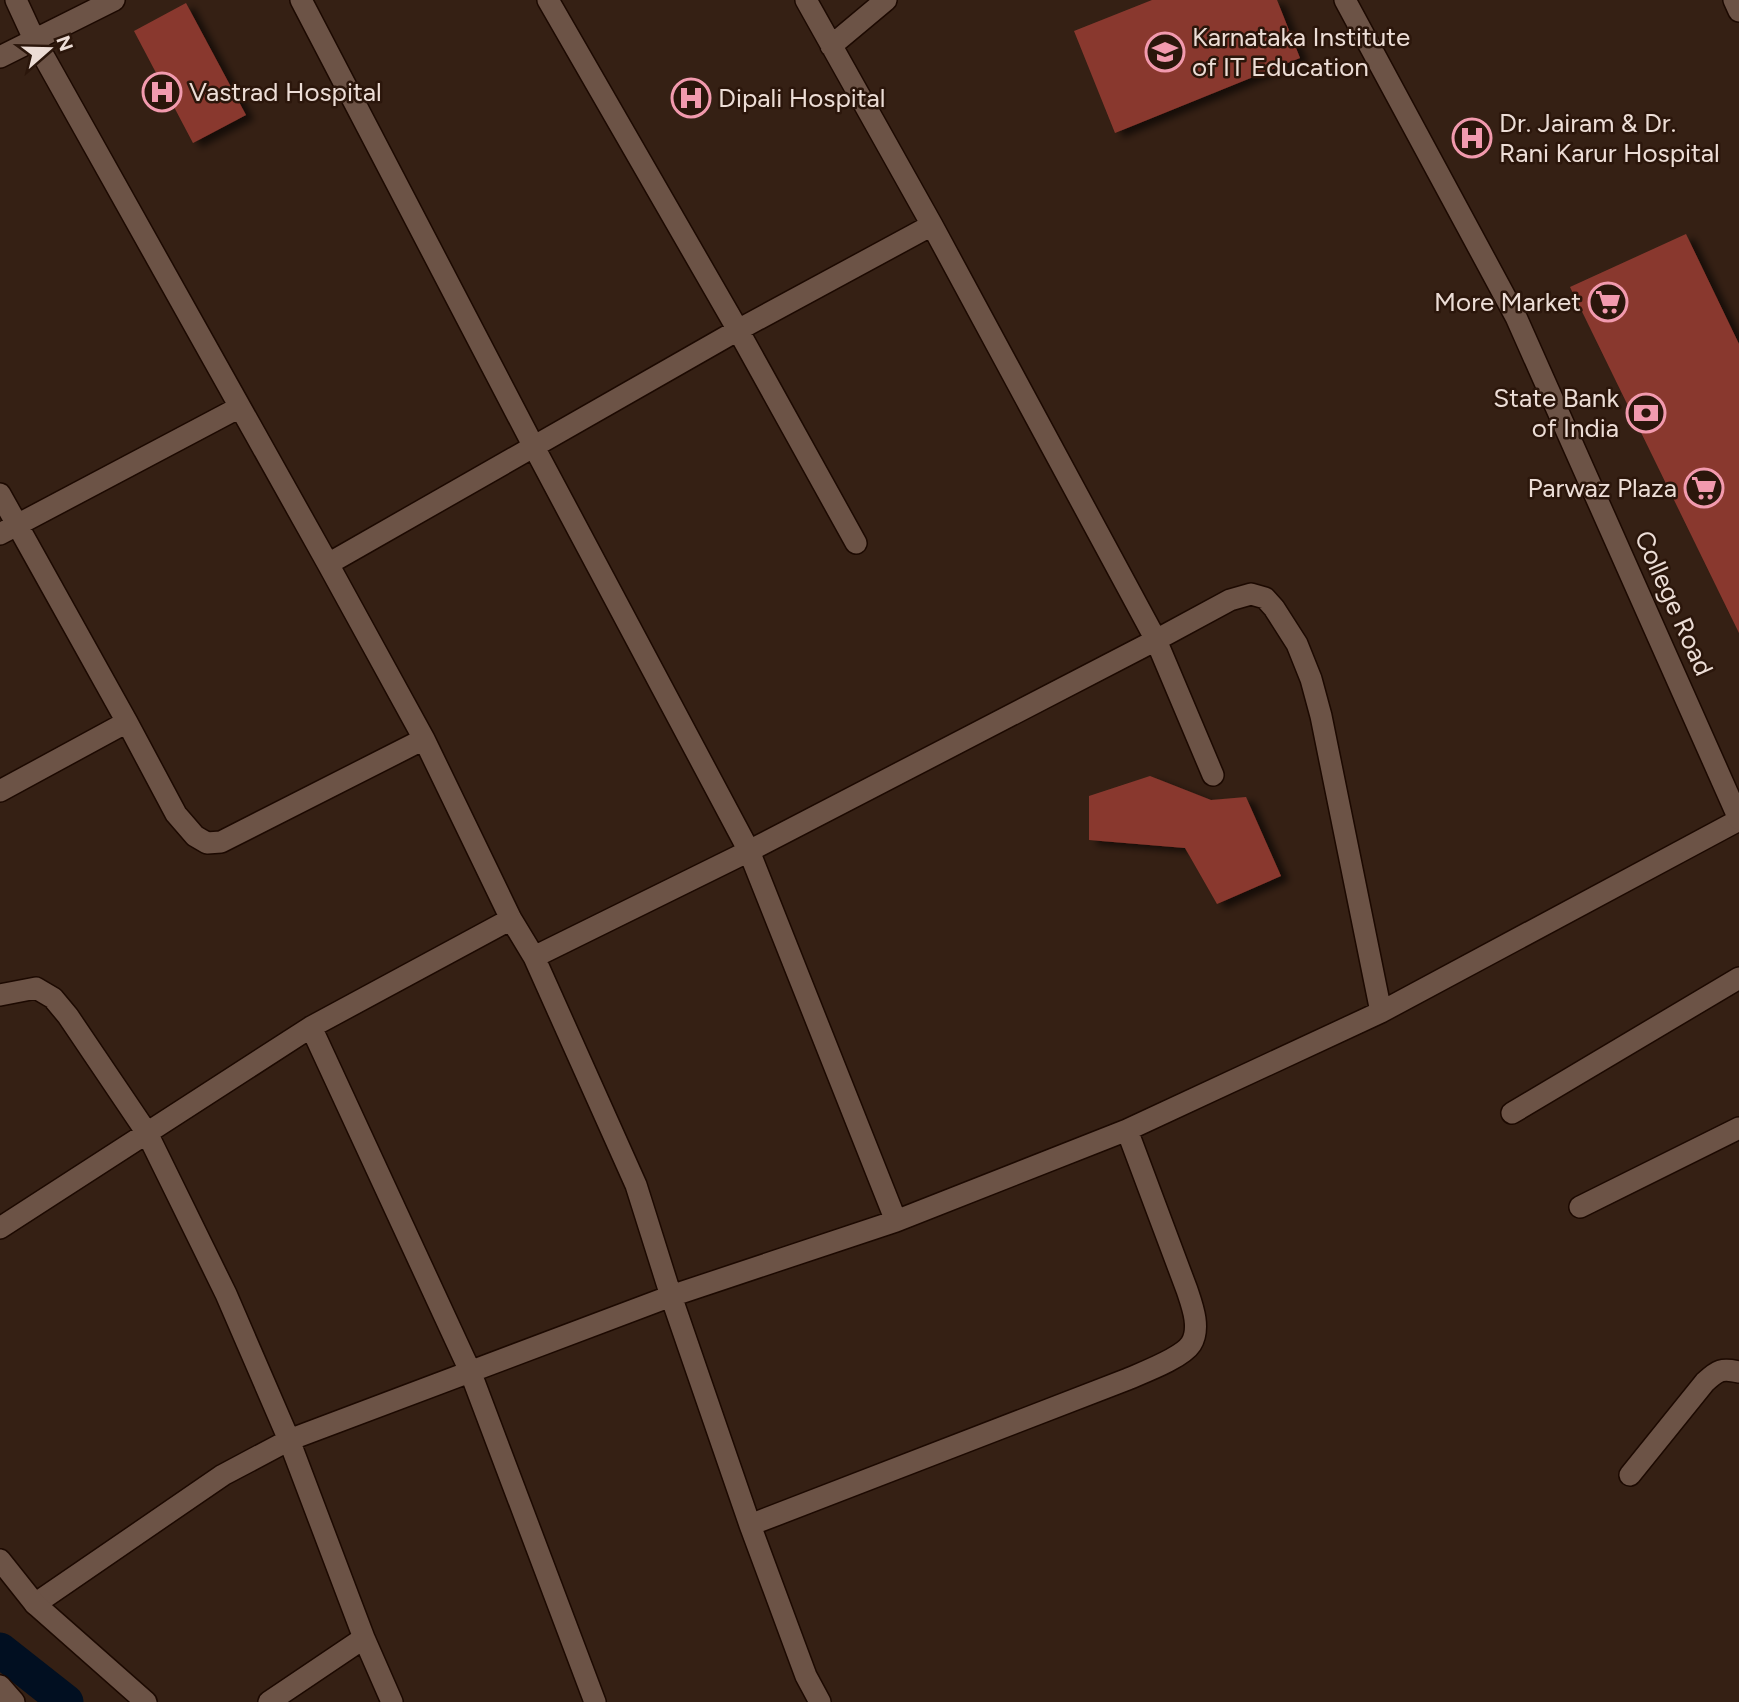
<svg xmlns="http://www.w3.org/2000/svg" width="1739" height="1702" font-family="Figtree,sans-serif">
	<defs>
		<filter id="shadow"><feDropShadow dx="8" dy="4.5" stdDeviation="3.5" flood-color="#0009"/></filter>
	</defs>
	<rect width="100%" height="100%" fill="#352014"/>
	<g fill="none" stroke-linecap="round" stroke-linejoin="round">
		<!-- canal -->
		<path stroke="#010f21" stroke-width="35" d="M0 1650 66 1702"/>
	</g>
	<!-- building -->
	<path fill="#89392f" filter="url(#shadow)" d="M1152 0H1277L1300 58 1115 133 1074 31Z
		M186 3 246 115 193 143 134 31Z
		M1686 234 1739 344V633L1570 287Z
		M1150 776 1211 800 1246 797 1281 876 1217 904 1185 848 1089 840V796Z"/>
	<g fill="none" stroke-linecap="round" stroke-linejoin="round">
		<defs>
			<path id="street" d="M16 0 34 39 328 564 424 739 511 919 534 957 636 1185 671 1296 750 1525 806 1676 820 1702
				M301 0 534 447 749 851 896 1221
				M548 0 738 330 856 543
				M806 0 932 225 1156 640 1213 775
				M1734 0 1739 11
				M831 46 886 0
				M0 57 114 0
				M0 494 127 722 176 814 195 836 207 843 221 842 424 739
				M0 534 240 407
				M328 564 738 330 932 225
				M0 791 127 722
				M534 957 749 851 1156 640 1230 600 1251 594 1265 598 1274 608 1297 644 1311 679 1321 716 1381 1012
				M0 995 36 988 53 998 68 1016 147 1133 226 1294 289 1440 364 1638 392 1702
				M311 1027 470 1371 595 1702
				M1512 1113 1739 978
				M1580 1207 1739 1128
				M0 1228 311 1027 511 919
				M1630 1475 1705 1382C1718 1370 1722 1368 1739 1372
				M750 1525 1128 1379C1144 1372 1182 1358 1191 1344 1201 1328 1192 1305 1187 1290L1127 1130
				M35 1604 223 1475 289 1440 671 1296 896 1221 1127 1130 1381 1012 1739 820
				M0 1686 14 1702
				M269 1702 364 1638"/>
			<path id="secondary" d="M1345 0 1516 317 1739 819
				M0 1560 35 1604 146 1702"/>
		</defs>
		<!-- street casing -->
		<use href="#street" stroke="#1c0901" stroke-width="24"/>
		<!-- secondary casing -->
		<use href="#secondary" stroke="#1c0901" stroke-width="24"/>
		<!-- street -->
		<use href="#street" stroke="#6c5346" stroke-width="21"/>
		<!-- secondary -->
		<use href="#secondary" stroke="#6c5346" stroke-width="21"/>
	</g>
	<!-- icons -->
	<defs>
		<symbol id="school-ring" viewBox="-11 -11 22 22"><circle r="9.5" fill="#2b160b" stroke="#f29aae" stroke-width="1.5"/><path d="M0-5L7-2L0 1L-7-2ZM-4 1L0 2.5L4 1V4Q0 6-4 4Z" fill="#f29aae"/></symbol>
		<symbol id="hospital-ring" viewBox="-11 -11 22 22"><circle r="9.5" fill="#2b160b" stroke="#f29aae" stroke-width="1.5"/><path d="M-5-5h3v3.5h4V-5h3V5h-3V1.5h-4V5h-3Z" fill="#f29aae"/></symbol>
		<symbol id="supermarket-ring" viewBox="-11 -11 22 22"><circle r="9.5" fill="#2b160b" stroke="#f29aae" stroke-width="1.5"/><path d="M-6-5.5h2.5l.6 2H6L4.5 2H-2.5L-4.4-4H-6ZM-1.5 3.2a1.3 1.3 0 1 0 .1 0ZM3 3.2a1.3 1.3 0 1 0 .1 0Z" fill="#f29aae"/></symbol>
		<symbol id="bank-ring" viewBox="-11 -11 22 22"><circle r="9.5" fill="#2b160b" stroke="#f29aae" stroke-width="1.5"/><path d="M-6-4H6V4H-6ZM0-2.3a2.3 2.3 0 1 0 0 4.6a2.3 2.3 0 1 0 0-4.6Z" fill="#f29aae"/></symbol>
	</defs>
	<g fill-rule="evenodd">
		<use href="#school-ring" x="1143" y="30" width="44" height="44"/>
		<use href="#hospital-ring" x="140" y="70" width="44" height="44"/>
		<use href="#hospital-ring" x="669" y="76" width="44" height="44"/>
		<use href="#hospital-ring" x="1450" y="116" width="44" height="44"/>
		<use href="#supermarket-ring" x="1586" y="280" width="44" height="44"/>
		<use href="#bank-ring" x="1624" y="391" width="44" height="44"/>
		<use href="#supermarket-ring" x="1682" y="466" width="44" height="44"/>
	</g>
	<g text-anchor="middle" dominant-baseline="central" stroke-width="5" stroke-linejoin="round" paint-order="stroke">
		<!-- poi labels -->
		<g font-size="26" fill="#ecddd6" stroke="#2b160b" text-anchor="start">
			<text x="1192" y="37">Karnataka Institute<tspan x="1192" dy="30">of IT Education</tspan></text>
			<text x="189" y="92">Vastrad Hospital</text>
			<text x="718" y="98">Dipali Hospital</text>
			<text x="1499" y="123">Dr. Jairam &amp; Dr.<tspan x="1499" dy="30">Rani Karur Hospital</tspan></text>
			<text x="1581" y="302" text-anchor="end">More Market</text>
			<text x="1619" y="398" text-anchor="end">State Bank<tspan x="1619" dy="30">of India</tspan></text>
			<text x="1677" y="488" text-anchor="end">Parwaz Plaza</text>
		</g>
		<!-- street labels -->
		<g font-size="26" fill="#ecddd6" stroke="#2b160b">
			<text transform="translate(1674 603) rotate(66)">College Road</text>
		</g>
	</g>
	<!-- north arrow -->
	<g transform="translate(49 49) rotate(70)" stroke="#2b160b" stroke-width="5" paint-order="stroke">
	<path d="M0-5L12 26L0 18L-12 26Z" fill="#ecddd6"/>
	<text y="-10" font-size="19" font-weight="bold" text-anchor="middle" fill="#ecddd6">N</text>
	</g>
</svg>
